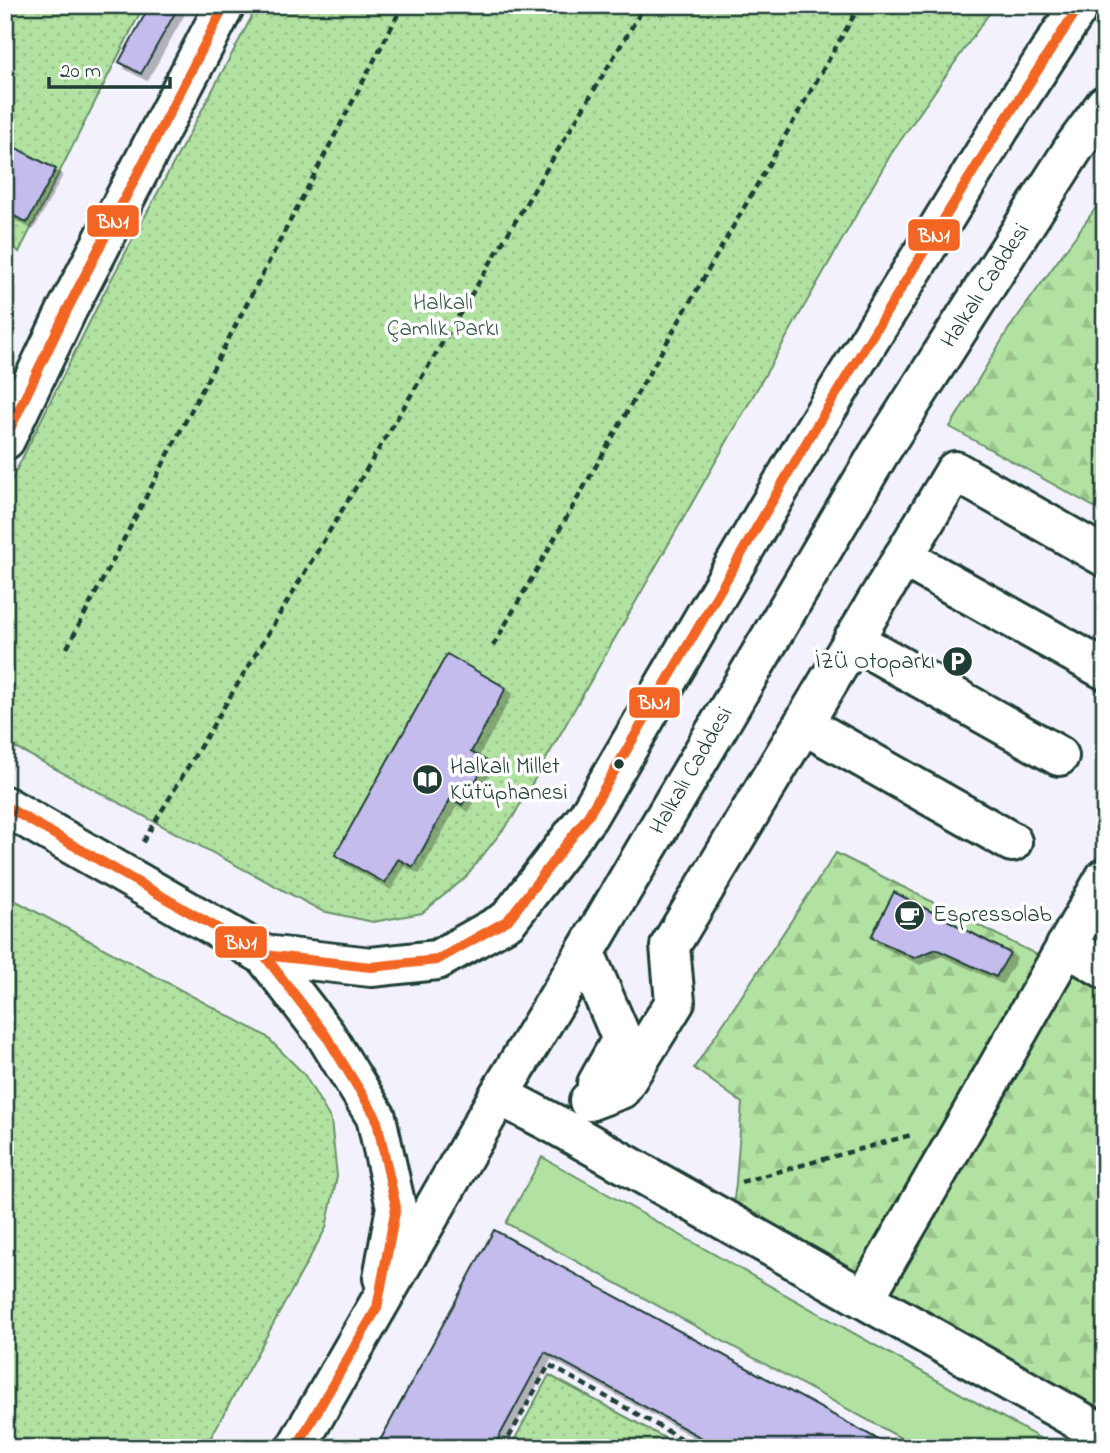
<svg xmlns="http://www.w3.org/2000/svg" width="1110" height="1453" font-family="'Indie Flower',sans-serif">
	<defs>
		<pattern id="forest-firs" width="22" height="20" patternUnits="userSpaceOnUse" patternTransform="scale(1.75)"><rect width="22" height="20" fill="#b2e2a1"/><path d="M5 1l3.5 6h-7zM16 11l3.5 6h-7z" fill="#99c38b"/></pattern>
		<pattern id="park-dots" width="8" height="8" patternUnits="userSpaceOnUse" patternTransform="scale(1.75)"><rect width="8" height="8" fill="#b2e2a1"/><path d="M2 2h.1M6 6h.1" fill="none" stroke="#99c38b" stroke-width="1.8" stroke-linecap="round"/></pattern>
		<filter id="shadow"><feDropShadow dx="6" dy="6" stdDeviation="0" flood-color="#0004"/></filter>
	</defs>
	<rect width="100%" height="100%" fill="#f3f2fc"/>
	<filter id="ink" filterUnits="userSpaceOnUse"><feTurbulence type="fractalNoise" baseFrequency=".0143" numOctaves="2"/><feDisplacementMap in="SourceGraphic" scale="14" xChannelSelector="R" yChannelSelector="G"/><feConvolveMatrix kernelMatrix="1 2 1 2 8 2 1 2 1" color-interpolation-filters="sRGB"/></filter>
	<g filter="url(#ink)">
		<!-- green -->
		<path fill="#b2e2a1" stroke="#68906a" stroke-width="2" d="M542 1157 1057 1448H919L506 1223Z"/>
		<!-- forest -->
		<path fill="url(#forest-firs)" stroke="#68906a" stroke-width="2" d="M1105 195V513L950 427 1008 330Z
			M836 853 1055 964 1105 878V1435L731 1224 736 1183 742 1103 694 1068Z"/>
		<!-- park -->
		<path fill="url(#park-dots)" stroke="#68906a" stroke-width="2" d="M5 5H144L19 252 5 238Z
			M258 5H995L891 154 513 817 465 878 422 913 373 922 322 911 5 742V493L103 295Z
			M5 895 266 1036 304 1074 331 1120 337 1176 326 1228 205 1448H5Z
			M549 1375 683 1448H510Z"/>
		<!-- building -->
		<path fill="#c5bcee" stroke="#1f3d34" stroke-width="2" filter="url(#shadow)" d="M150 5 179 6 141 74 119 62Z
			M16 148 56 169 27 223 5 211V168Z
			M447 654 506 688 471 752 487 761 462 805 451 798 413 867 398 859 385 883 335 855Z
			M894 892 1010 953 996 977 936 949 914 958 871 937Z
			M494 1230 894 1448H720L545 1352 493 1448H376Z"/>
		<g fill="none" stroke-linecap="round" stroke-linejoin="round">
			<defs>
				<path id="minor" d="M5 440 67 310 225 5
					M903 557 1105 670
					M853 640 1059 756
					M803 724 1012 842
					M1066 946 1105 969
					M585 953 622 1039 597 1084
					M499 1095 558 1126 1105 1435
					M589 1101 621 1089 675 1002 670 946 955 471 1105 557
					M864 1299 968 1120 1105 878"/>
				<path id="major" d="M5 806 264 955 325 1034 376 1117 396 1207 383 1278
					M264 955 371 967 437 960 508 920 588 816 812 433 1000 128 1080 5
					M296 1448 499 1095 585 953 878 455 1075 146 1105 105"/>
			</defs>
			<!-- minor casing -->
			<use href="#minor" stroke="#1f3d34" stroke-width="44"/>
			<!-- major casing -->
			<use href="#major" stroke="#1f3d34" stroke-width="44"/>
			<!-- path -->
			<path stroke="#1f3d34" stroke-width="4.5" stroke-dasharray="7 5" stroke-linecap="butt" d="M493 646 860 5
				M67 648 403 5
				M143 842 645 5
				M741 1182 911 1135
				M503 1448 549 1365 698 1448"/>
			<!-- minor -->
			<use href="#minor" stroke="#fff" stroke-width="38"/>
			<!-- major -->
			<use href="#major" stroke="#fff" stroke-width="38"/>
			<defs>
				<path id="bus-1" d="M5 439 67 310 225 5
					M5 806 264 955 371 967 437 960 508 920 588 816 812 433 1000 128 1080 5
					M231 936 264 955 325 1034 376 1117 396 1207 377 1308 296 1448"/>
			</defs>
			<!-- bus-1 casing -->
			<use href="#bus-1" stroke="#fff" stroke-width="16"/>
			<!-- bus-1 -->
			<use href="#bus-1" stroke="#f26522" stroke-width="10"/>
		</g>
	</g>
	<!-- icons -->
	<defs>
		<symbol id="parking-disc" viewBox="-11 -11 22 22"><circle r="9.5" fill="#1f3d34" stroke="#fff"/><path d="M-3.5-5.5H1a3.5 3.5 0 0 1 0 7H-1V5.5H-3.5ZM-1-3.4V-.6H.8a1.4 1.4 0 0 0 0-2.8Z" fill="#fff"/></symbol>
		<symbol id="library-disc" viewBox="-11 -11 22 22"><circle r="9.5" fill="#1f3d34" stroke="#fff"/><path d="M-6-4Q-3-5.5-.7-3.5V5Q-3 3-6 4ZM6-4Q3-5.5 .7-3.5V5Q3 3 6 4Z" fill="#fff"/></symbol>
		<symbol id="cafe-disc" viewBox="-11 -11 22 22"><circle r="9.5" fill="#1f3d34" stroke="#fff"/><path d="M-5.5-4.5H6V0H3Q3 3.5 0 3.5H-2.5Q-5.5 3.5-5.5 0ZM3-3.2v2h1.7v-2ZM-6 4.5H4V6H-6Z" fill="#fff"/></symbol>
	</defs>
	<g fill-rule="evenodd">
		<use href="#parking-disc" x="940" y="644" width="35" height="35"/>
		<use href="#library-disc" x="410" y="762" width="35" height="35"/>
		<use href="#cafe-disc" x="892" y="898" width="35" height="35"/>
	</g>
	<!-- markers -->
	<circle fill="#1f3d34" stroke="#fff" stroke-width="2.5" cx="619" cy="764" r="6"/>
	<g text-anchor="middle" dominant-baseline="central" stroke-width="7" stroke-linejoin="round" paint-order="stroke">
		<!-- street labels -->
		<g font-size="23" fill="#1f3d34" stroke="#fff">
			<text transform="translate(986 286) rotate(-57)">Halkalı Caddesi</text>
			<text transform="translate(692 771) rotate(-60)">Halkalı Caddesi</text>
		</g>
		<!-- park labels -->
		<g font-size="23" fill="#3c5e4a" stroke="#fff">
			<text x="443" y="303">Halkalı<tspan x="443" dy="26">Çamlık Parkı</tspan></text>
		</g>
		<!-- poi labels -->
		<g font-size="23" fill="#1f3d34" stroke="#fff" text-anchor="start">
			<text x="935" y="662" text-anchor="end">İZÜ Otoparkı</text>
			<text x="450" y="767">Halkalı Millet<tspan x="450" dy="26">Kütüphanesi</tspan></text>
			<text x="933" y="915">Espressolab</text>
		</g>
	</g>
	<g stroke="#fff" stroke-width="2.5">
		<rect x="86" y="204" width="54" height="34" rx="7" fill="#f26522"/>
		<rect x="907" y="218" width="54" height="34" rx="7" fill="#f26522"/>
		<rect x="628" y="686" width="53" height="33" rx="7" fill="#f26522"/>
		<rect x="214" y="925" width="54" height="34" rx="7" fill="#f26522"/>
	</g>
	<g font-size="19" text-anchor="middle" font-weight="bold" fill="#fff">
		<text x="113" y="228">BN1</text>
		<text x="934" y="242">BN1</text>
		<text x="654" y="709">BN1</text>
		<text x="241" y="949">BN1</text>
	</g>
	<!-- margin -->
	<rect width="1110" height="1453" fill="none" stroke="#fff" stroke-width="28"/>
	<rect x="14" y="14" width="1082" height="1425" fill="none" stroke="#1f3d34" stroke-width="2.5" filter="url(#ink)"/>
	<!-- scale -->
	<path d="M49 77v10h121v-10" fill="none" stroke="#1f3d34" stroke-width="3.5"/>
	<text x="60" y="77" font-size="21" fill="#1f3d34" stroke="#ffffff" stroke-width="5" paint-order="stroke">20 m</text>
</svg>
